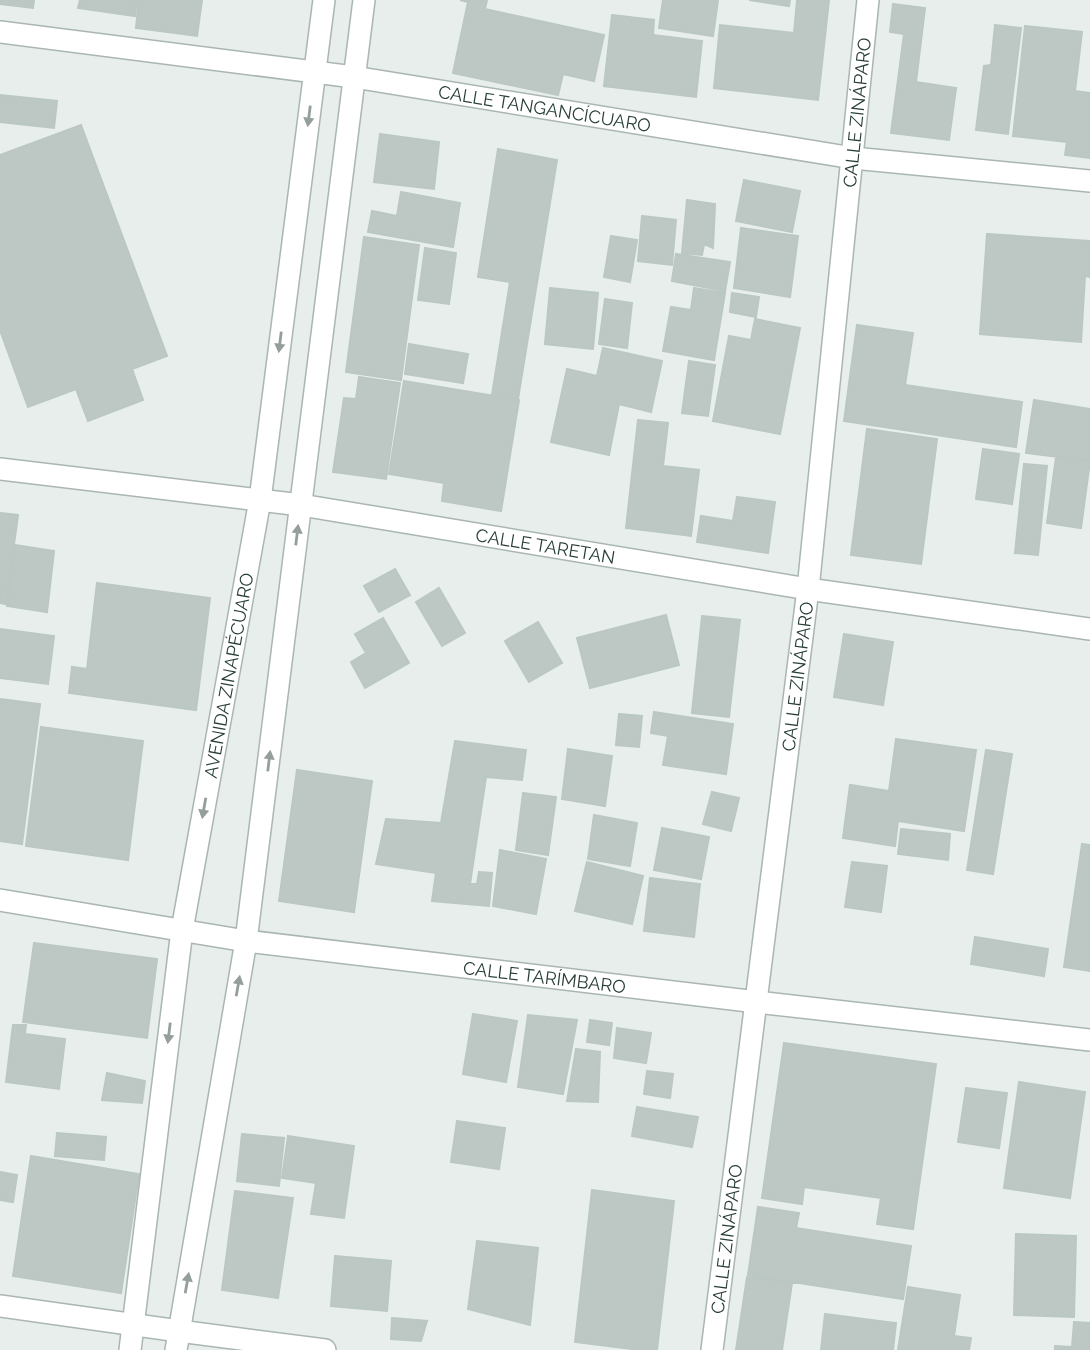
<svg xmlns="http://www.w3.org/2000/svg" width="1090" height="1350" font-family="Raleway,sans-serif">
	<rect width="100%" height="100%" fill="#e7eeeb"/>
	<!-- building -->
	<path fill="#bdc8c4" stroke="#bac7c2" stroke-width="2" d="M0 0H34L33 8 0 4Z
		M80 0H137L135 16 78 8Z
		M139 0H202L197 36 136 28Z
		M460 0H487L485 9 604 35 594 81 563 74 558 95 453 73 468 2Z
		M663 0H718L713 36 659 28Z
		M749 0H790L789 6Z
		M797 0H829L818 100 714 88 720 25 794 33Z
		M893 4 925 8 916 82 956 88 949 140 891 133 904 34 890 32Z
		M612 15 654 20 653 35 702 41 696 97 604 86Z
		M995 25 1021 28 1008 134 976 130 984 66 991 65Z
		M1025 26 1082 32 1075 91 1090 93V158L1065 155 1067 142 1013 136Z
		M0 95 57 101 54 128 0 122Z
		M81 125 167 356 132 369 143 400 88 421 76 389 28 407 0 330V155Z
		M380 134 439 142 434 189 374 182Z
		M498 149 557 160 518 399 492 395 510 282 478 277Z
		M744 180 800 191 792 232 736 221Z
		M401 192 460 203 453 247 368 232 372 211 397 216Z
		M687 200 715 204 713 248 704 244 702 255 682 253Z
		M642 216 676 220 672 265 638 261Z
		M741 228 798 236 790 297 734 288Z
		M987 234 1090 241V277L1085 276 1081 342 980 334Z
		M611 236 637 240 630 282 604 277Z
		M364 237 419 245 401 380 346 372Z
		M425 248 456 253 449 304 418 300Z
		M676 254 730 262 725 291 672 281Z
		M550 288 598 293 593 349 545 344Z
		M694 288 725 293 714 360 663 351 671 307 691 310Z
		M732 293 759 297 756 317 730 312Z
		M605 299 632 303 627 348 599 344Z
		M755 319 800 328 780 434 713 421 729 336 751 340Z
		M857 325 913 333 905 385 1022 402 1016 447 844 421Z
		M409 344 468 354 463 383 405 374Z
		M603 348 662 361 651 412 619 404 609 455 551 442 567 369 597 376Z
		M689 361 715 365 708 416 682 413Z
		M359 377 400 383 386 479 333 472 344 398 356 399Z
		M404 381 519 400 501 511 442 501 444 483 389 474Z
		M1034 400 1090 409V461L1026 453Z
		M638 420 668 423 663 466 699 470 691 536 626 528Z
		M867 429 937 439 921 564 851 555Z
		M983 449 1019 454 1012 504 976 499Z
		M1056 457 1090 461 1081 528 1047 523Z
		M1024 464 1047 466 1038 555 1015 553Z
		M737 497 775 502 768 553 697 542 701 516 733 521Z
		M0 513 18 515 6 604 0 603Z
		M15 545 54 551 47 612 7 606Z
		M395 569 410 595 379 612 364 586Z
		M97 583 210 598 196 710 69 693 72 667 87 669Z
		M439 588 465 633 442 646 416 602Z
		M666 615 679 665 590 688 577 638Z
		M702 616 740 620 729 717 692 713Z
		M383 618 409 663 365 688 351 662 366 653 355 634Z
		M538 622 562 663 529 682 505 641Z
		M0 629 54 636 48 684 0 678Z
		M844 634 893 642 883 705 834 697Z
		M0 699 40 704 22 844 0 841Z
		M654 712 733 724 726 774 663 765 668 736 651 733Z
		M619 714 642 716 639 747 616 745Z
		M41 727 143 741 128 860 26 846Z
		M896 739 976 750 964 831 898 821 895 846 843 838 850 785 889 791Z
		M455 741 526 750 522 780 486 777 470 884H477L479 872 492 873 489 906 432 901 436 873 376 864 386 819 441 823Z
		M568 749 612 756 605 806 562 799Z
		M986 750 1012 754 993 874 967 870Z
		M297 770 372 781 354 912 279 901Z
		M712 792 739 798 731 831 703 824Z
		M523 793 556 797 548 855 516 850Z
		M594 815 637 823 630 866 588 859Z
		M662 828 709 837 701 879 654 870Z
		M901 829 950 834 948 860 898 854Z
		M1082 844 1090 845V971L1064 967Z
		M500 850 546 859 536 914 493 906Z
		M587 862 643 876 632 924 575 911Z
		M852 862 887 866 881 912 845 907Z
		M650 878 700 884 694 937 644 931Z
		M975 937 1048 949 1044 976 971 964Z
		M34 943 157 959 147 1038 23 1022Z
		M473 1014 517 1021 506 1082 463 1074Z
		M528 1015 577 1020 563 1094 518 1087Z
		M590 1020 612 1023 609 1045 587 1042Z
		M13 1025H26L25 1034 65 1039 59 1089 6 1082Z
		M617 1028 651 1033 646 1063 614 1058Z
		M784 1043 936 1064 913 1229 877 1224 881 1198 804 1187 802 1204 762 1198Z
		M576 1049 600 1052 598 1102 567 1101Z
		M647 1071 673 1074 670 1098 644 1094Z
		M107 1073 145 1081 142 1103 102 1100Z
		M1019 1082 1085 1092 1070 1198 1004 1188Z
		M966 1088 1007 1093 999 1148 958 1142Z
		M637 1107 698 1117 692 1147 632 1136Z
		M457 1121 505 1128 499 1169 451 1162Z
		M57 1133 106 1137 104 1160 55 1156Z
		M242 1134 284 1138 279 1186 237 1181Z
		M288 1136 354 1146 344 1218 311 1214 316 1183 282 1178Z
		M31 1156 139 1174 121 1293 13 1276Z
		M0 1172 17 1175 13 1202 0 1200Z
		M592 1190 674 1201 657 1350H640L575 1342Z
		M235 1191 293 1198 278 1298 222 1290Z
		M758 1207 799 1213 796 1228 911 1246 903 1299 748 1275Z
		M1016 1234 1076 1236 1074 1317 1014 1315Z
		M477 1241 538 1248 530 1325 468 1309Z
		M335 1256 391 1261 387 1311 331 1306Z
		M747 1277 792 1283 782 1350H736Z
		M908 1287 960 1295 954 1336 971 1338 969 1350H898Z
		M825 1314 896 1323 893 1350H821Z
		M392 1318 427 1321 421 1341 391 1339Z
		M1074 1322 1090 1323V1350H1055V1346L1072 1347Z"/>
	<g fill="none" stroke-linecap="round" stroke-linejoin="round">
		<defs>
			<g id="minor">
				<path id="s1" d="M0 32 354 77 853 158 1090 181"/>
				<path id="s2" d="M0 469 301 505 808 589 1090 629"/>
				<path id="s3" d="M0 900 246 941 757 1002 1090 1040"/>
				<path d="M0 1306 179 1331 325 1350"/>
				<path id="s4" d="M130 1350 182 930 260 500 324 0"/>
				<path d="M176 1350 246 941 364 0"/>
				<path id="s5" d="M712 1350 808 589 868 0"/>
			</g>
		</defs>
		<!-- minor casing -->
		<use href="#minor" stroke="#aab6b2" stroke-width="24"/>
		<!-- minor -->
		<use href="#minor" stroke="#fff" stroke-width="21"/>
	</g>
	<!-- one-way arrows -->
	<defs><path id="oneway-solid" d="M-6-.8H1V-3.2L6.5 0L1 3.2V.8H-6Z" transform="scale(1.75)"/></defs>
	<g fill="#949e9c">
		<use href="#oneway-solid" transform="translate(309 116) rotate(97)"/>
		<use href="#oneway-solid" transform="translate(280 342) rotate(97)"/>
		<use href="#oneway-solid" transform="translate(297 535) rotate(-83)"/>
		<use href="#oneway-solid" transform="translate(269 761) rotate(-83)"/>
		<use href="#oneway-solid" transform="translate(204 808) rotate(100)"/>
		<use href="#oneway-solid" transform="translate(238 986) rotate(-80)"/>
		<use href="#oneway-solid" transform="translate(169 1033) rotate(97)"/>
		<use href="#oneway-solid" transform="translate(187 1283) rotate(-80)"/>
	</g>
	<g text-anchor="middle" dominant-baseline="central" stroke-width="7" stroke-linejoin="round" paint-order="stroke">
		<!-- street labels -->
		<g font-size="18" fill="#283e39" stroke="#f7faf9">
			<text stroke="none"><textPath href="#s1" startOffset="550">CALLE TANGANCÍCUARO</textPath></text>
			<text stroke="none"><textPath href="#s5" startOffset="1246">CALLE ZINÁPARO</textPath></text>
			<text stroke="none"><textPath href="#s2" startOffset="551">CALLE TARETAN</textPath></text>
			<text stroke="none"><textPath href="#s4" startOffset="682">AVENIDA ZINAPÉCUARO</textPath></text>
			<text stroke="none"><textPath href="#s5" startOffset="679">CALLE ZINÁPARO</textPath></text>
			<text stroke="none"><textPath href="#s3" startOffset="550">CALLE TARÍMBARO</textPath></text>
			<text stroke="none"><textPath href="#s5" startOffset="112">CALLE ZINÁPARO</textPath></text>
		</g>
	</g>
</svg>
